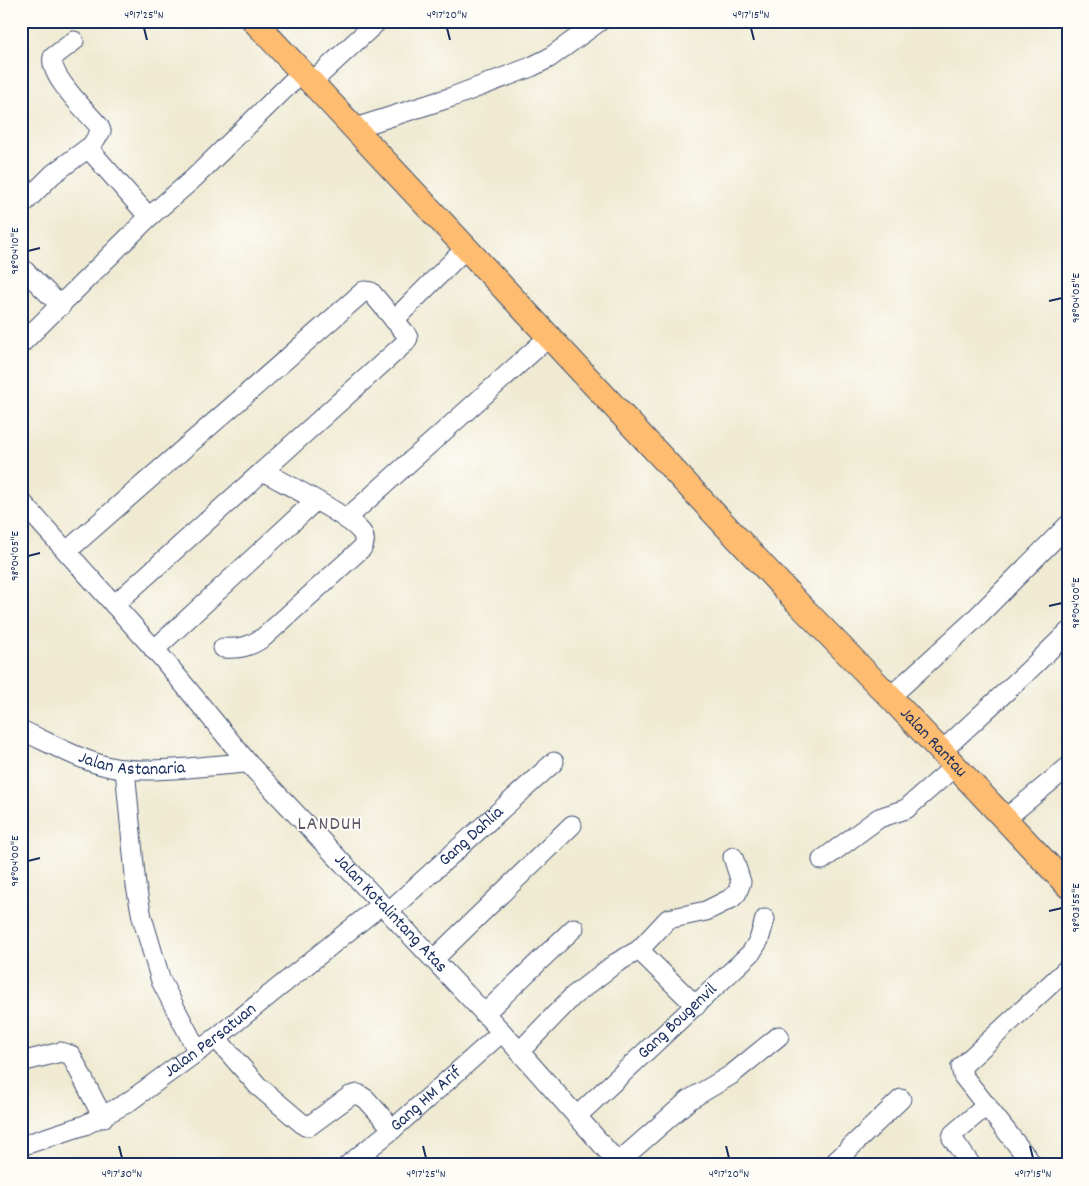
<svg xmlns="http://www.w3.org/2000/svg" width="1089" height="1186" font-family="Dekko,sans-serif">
	<rect width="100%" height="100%" fill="#fdfcf7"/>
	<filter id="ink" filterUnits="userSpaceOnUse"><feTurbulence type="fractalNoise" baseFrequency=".02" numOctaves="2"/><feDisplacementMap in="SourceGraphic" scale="10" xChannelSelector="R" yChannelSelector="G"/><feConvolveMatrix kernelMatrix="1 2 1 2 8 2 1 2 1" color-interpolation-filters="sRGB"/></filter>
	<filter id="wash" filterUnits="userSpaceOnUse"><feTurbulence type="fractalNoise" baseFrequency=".0096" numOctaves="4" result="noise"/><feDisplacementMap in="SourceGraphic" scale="20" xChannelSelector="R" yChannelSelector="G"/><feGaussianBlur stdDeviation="1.12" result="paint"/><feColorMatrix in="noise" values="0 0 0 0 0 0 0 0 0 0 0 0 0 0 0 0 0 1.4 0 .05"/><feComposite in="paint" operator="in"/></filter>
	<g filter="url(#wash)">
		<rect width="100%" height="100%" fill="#efead1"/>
	</g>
	<g filter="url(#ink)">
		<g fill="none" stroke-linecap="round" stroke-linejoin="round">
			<defs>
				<g id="minor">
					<path d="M74 41 53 57C48 75 87 112 99 126L101 131 89 149"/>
					<path d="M312 82 378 21"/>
					<path d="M355 128 452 97 531 67 549 58 600 21"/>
					<path d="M21 206 53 174 88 148 149 217"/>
					<path d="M21 267 61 306"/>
					<path d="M394 320 467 247"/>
					<path d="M21 344 149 217 193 179 301 73"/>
					<path id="s1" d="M21 501 163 659 248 763 502 1032 620 1165"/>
					<path d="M346 519 550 336"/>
					<path d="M67 551 364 291 371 292 406 334 408 338 405 343 114 605"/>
					<path d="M223 648C241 649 249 647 264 637L362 548C365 543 365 538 362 533 349 515 285 484 263 471"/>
					<path d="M154 650 315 501"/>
					<path d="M890 697 972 622 1068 525"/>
					<path id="s2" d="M21 730C50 743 79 760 110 767 145 775 210 765 248 763"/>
					<path d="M942 751 1026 673 1068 632"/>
					<path d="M125 769 136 886 142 917 161 981 198 1052"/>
					<path d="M1005 819 1068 767"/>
					<path d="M822 860 879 818 906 809 954 767"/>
					<path id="s3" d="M389 911 554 762"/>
					<path d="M639 950 696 1006"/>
					<path d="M434 959 572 825"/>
					<path d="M484 1014 574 928"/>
					<path d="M216 1038 258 1086 305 1126H309L350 1096 358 1094 366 1099 393 1129"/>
					<path d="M520 1051 573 996 616 963 639 950 668 919 706 911 732 898 737 893 741 882 733 857"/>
					<path d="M21 1062 61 1052 71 1055 103 1118"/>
					<path id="s4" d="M577 1116 751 953 759 940 765 919"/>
					<path id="s5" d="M21 1146 85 1125 127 1103 216 1038 382 904"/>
					<path id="s6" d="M348 1165 393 1129 502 1032"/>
					<path d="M615 1165 689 1100 731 1075 779 1036"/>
					<path d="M832 1165 901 1099"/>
					<path d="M971 1165 952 1138 953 1134 987 1105"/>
					<path d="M1033 1165 963 1076 961 1067 1068 968"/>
				</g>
				<g id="major">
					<path id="s7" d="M254 21 796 601 890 697 1068 886"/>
				</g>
			</defs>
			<!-- minor casing -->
			<use href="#minor" stroke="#3b4b6f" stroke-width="21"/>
			<!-- major casing -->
			<use href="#major" stroke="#3b4b6f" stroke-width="26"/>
			<!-- minor -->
			<use href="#minor" stroke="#fff" stroke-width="19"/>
			<!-- major -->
			<use href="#major" stroke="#fdbc70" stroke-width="24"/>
		</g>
	</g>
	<!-- ticks -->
	<path fill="none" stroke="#1b2f5e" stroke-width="2" d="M144 28 147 40M447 28 450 40M751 28 754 40M28 251 40 248M1049 301 1062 298M28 556 40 553M1049 606 1062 603M28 861 40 858M1049 911 1062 908M119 1146 122 1158M423 1146 426 1158M726 1146 729 1158M1030 1146 1033 1158"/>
	<g text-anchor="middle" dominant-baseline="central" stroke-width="4" stroke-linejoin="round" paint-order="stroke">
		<!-- street labels -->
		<g font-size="18" fill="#1b2f5e" stroke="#fdfcf7">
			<text stroke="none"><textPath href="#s7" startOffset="991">Jalan Rantau</textPath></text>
			<text stroke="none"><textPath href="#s2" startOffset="118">Jalan Astanaria</textPath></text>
			<text stroke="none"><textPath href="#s3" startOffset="111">Gang Dahlia</textPath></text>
			<text stroke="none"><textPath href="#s1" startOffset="554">Jalan Kotalintang Atas</textPath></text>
			<text stroke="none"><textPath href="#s4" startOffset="138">Gang Bougenvil</textPath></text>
			<text stroke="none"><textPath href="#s5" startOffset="219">Jalan Persatuan</textPath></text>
			<text stroke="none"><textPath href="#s6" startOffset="102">Gang HM Arif</textPath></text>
		</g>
		<!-- quarter labels -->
		<g font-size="20" letter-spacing="1" fill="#615769" stroke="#fdfcf7">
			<text x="330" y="825">LANDUH</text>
		</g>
	</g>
	<!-- margin -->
	<rect width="1089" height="1186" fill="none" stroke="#fdfcf7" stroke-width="55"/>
	<rect x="28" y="28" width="1034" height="1130" fill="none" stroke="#1b2f5e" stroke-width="2"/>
	<g font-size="12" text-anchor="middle" fill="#1b2f5e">
		<text x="144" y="18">4°17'25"N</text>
		<text x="447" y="18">4°17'20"N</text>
		<text x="751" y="18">4°17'15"N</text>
		<text transform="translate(14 251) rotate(-90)" y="4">98°04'10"E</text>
		<text transform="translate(1075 298) rotate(-90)" y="4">98°04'05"E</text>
		<text transform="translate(14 556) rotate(-90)" y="4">98°04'05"E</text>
		<text transform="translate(1075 603) rotate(-90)" y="4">98°04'00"E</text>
		<text transform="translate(14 861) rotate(-90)" y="4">98°04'00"E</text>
		<text transform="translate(1075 908) rotate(-90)" y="4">98°03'55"E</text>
		<text x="122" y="1177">4°17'30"N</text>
		<text x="426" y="1177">4°17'25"N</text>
		<text x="729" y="1177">4°17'20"N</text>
		<text x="1033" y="1177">4°17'15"N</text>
	</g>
</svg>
